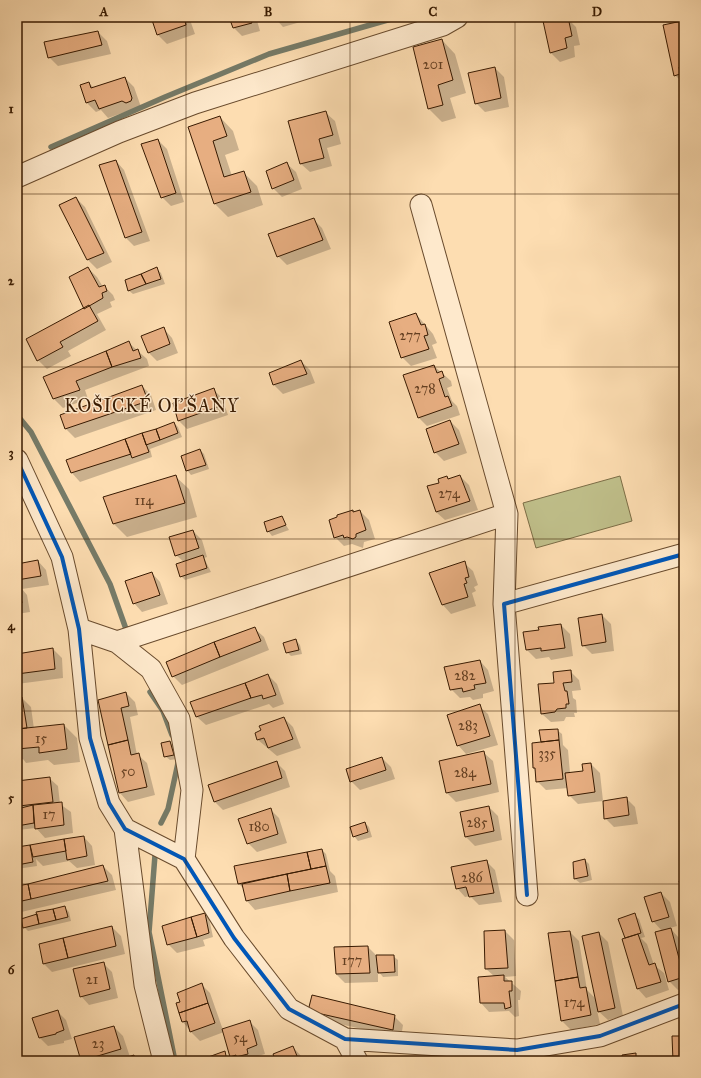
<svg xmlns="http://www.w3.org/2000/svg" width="701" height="1078" font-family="'IM FELL Great Primer',serif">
	<rect width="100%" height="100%" fill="#fdddb1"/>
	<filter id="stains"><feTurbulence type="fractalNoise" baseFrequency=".005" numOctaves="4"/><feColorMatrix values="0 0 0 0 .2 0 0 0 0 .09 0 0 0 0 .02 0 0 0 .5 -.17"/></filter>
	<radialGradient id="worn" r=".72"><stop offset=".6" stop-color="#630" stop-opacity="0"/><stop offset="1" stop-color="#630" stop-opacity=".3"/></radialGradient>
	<!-- green -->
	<path fill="#c0c08b" stroke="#7c6d46" d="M620 476 632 521 536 548 523 503Z"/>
	<!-- shadow -->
	<path fill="#0003" d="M152 17H189L195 34 167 44 158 35Z
		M230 17H256L260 31 242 36 234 28Z
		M274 17H310L311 19 283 27Z
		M627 17H656L633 22Z
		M671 17H684V20L675 22Z
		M567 18 576 27 580 45 574 46 575 57 560 62 551 53 544 21 556 19 558 21Z
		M681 22 684 25V84L675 75Z
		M98 32 107 41 111 54 58 66 49 57Z
		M442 40 455 54 466 93 450 98 456 118 442 122 429 109Z
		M495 68 504 77 509 107 485 112 476 103Z
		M125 78 134 87 141 107 140 110 136 111 131 110 108 118 101 110 96 112 87 103 81 86 89 83 94 88Z
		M326 113 335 121 341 144 327 148 332 166 310 172 301 164Z
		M220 117 233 131 239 150 225 155 232 176 244 173 257 186 263 205 228 217 215 204 189 127Z
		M158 140 167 149 184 202 171 206 162 197Z
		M116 161 124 170 150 241 134 246 126 238Z
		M287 164 296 172 302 189 282 197 273 188Z
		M76 198 85 207 112 262 97 269 88 260 60 205Z
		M313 219 322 228 331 249 287 265 278 256Z
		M88 268 97 277 103 287 104 286 113 295 115 300 110 302 112 307 97 314 106 330 68 351 71 356 47 369 38 360 85 309Z
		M156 268 161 273 165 284 133 294 128 290Z
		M416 314 433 334 437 343 432 345 437 358 411 366 402 357Z
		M164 329 172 338 178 353 157 361 148 352Z
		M129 343 147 359 149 366 85 390 88 399 63 408 54 399 44 378Z
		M301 361 310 370 315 383 283 394 274 385 270 373Z
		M434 366 451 381 452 386 447 388 452 401 457 406 460 415 427 426 418 417Z
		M142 386 151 395 156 410 75 438 66 429 61 416Z
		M213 389 222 398 228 415 187 429 178 420Z
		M450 421 459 430 467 453 444 461 435 452Z
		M174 423 178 427 182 437 150 449 152 457 80 482 72 473Z
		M200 450 204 454 209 469 191 475 187 470Z
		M175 476 189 489 197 517 127 537 114 524 104 498Z
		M460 476 469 485 478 510 445 520 436 512 441 483 447 477 450 480Z
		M352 511 355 513 360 511 369 520 375 539 364 542 363 548 352 544 344 546 335 537Z
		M281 517 289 530 272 536 268 531Z
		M193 531 202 540 207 557 204 558 211 572 185 580 181 576 184 562 176 555Z
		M38 561 46 570 49 585 22 589 27 595 30 612 17 614V565Z
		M464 563 473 571 478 585 474 587 476 591 472 593 476 606 451 614 443 605 438 590Z
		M152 573 160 582 168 604 142 612 134 603Z
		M602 615 611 624 614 651 592 654 583 645Z
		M561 625 570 634 573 656 551 660 549 657 536 659 527 650 524 633Z
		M255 629 264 637 269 650 182 685 173 676Z
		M296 640 300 645 302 654 291 656 287 652Z
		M53 649 62 658 63 678 17 684V655Z
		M480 661 488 670 494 691 483 694V698L473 700 470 697 460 698 451 689Z
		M570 671 579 680 581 690 572 691 573 698 576 700 577 713H574L575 717H566L564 721 551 722 542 714 555 684Z
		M268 675 277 684 284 704 273 708 269 704 206 725 197 717Z
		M126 693 135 702 138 715 130 717 136 750 137 754 147 763 155 795 128 802 120 793 99 700Z
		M17 698H22L31 707 34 729 64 725 77 738 80 762 54 765 48 760 26 763 23 759 17 760Z
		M479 706 488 714 498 745 466 754 458 745Z
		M284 718 293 727 301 748 277 756 258 740Z
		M557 730 562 734 563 745 568 750 570 773 585 772 591 764 600 773 603 801 578 804 569 795 568 788 546 790 537 781 534 767 543 742Z
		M170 742 174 747 177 759 170 760 165 756Z
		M484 753 493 761 499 792 456 802 447 793 440 761Z
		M382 758 391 767 395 779 360 790 351 781Z
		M276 762 285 771 290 787 223 810 214 801Z
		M49 778 58 786 60 804 71 812 73 833 45 838 36 828 18 830 17 829V782Z
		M627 799 635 807 638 824 614 827 605 818Z
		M489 807 498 816 502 840 475 846 466 837 462 813Z
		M270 809 279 818 287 843 257 852 248 843Z
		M365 823 369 827 372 837 358 841 354 836Z
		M84 837 92 846 95 865 77 868 69 861 43 866 36 859 37 866 17 869V848Z
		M322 850 326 854 330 871 335 876 338 892 255 910 247 901 244 889 239 884Z
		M585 860 589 864 592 880 580 883 575 879 574 863Z
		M486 861 495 870 502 902 479 905 470 896 465 897 457 888Z
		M103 866 112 875 116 890 17 913V887Z
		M661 893 670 902 677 926 670 928 679 938 684 953V988L678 990 669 981 662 931 653 921Z
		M65 908 69 912 71 921 28 931 24 927 38 915Z
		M205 914 209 918 213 937 203 940 205 946 177 953 168 944Z
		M634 915 639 919 645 937 641 938 647 944 654 965 664 973 669 990 646 998 638 989 626 938 619 920Z
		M112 927 121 936 125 954 52 972 44 964Z
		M505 931 514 940 516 976 505 977 521 991 520 1000H518L519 1016 515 1017 509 1011 489 1012 481 1003 479 978 494 976 486 969Z
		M570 932 579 941 587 990 596 999 583 937 599 933 608 942 623 1016 608 1020 597 1010 600 1024 571 1030 562 1021Z
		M368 947 377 956H393L398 960V976L383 977 378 971V982L345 983 336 974Z
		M103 963 112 972 118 998 89 1005 81 996Z
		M202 985 210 993 223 1030 249 1021 258 1030 265 1054 255 1057 256 1061H236L231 1056 224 1032 200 1041 191 1032 183 1022 177 1004 182 1002Z
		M310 1010 394 1016 403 1025 401 1038 318 1019Z
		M57 1011 66 1020 72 1039 64 1041V1043L48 1046 39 1037Z
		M114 1027 123 1036 130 1057 133 1056 138 1061H83Z
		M293 1047 301 1056 303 1061H277Z
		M224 1053 229 1061H196Z
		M635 1054 642 1061H624Z"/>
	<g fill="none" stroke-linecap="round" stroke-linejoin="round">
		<!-- stream -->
		<path stroke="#767b68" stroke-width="5.5" d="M51 147 165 97 269 54 398 17
			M17 415 31 432 110 584 126 629
			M150 692 163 711 172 735
			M161 823 168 809 178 763
			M155 855 149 932 175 1061"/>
	</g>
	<!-- building -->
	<path fill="#e7ae81" stroke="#381a01" d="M151 17H184L186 25 157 35Z
		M229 17H250L252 23 233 28Z
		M568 17 572 36 565 38 567 48 550 53 543 21 556 18 557 20Z
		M682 21 684 31V66L679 67 680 74 674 76 663 25Z
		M98 31 102 45 48 58 44 42Z
		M442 39 453 80 438 85 443 105 428 109 413 47Z
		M495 67 501 98 475 104 468 73Z
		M125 77 132 98 131 101 126 103 122 101 99 109 95 100 86 103 80 85 89 82 91 88Z
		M326 111 333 135 319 139 324 158 300 164 288 121Z
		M220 116 227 136 213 141 224 177 244 171 251 192 214 204 188 127Z
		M158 139 176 193 161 198 141 144Z
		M116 160 142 232 125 238 99 165Z
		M287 162 294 180 272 189 266 171Z
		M76 197 104 253 87 260 59 205Z
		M314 218 323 240 277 257 268 234Z
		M88 267 99 287 105 285 107 291 102 293 103 298 84 309 69 277Z
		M157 267 161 279 146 284 141 274Z
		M141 274 146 284 128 291 125 280Z
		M89 305 98 321 60 342 63 347 37 361 26 339Z
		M416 313 421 325 425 324 428 335 424 336 429 349 401 358 389 322Z
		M164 327 170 344 148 353 141 336Z
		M129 341 133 351 138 349 141 358 112 367 106 351Z
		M106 351 112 367 76 381 80 390 53 399 43 377Z
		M301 360 307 374 273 385 269 373Z
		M434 365 437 373 442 371 444 377 439 379 445 397 448 396 452 406 418 418 403 375Z
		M142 385 148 401 65 429 60 415Z
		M214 388 220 406 178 421 173 403Z
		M450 420 459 444 434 453 426 429Z
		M174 422 178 433 160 440 156 429Z
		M156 429 160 440 146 445 142 433Z
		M142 433 149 452 132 458 125 439Z
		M125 439 131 454 71 473 66 460Z
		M200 449 206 465 186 471 181 456Z
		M176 475 185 503 113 524 103 497Z
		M460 475 470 501 436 512 427 486 439 483 438 479 447 476 448 479Z
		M353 510V512L360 510 366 530 356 534V537L353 539 347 537 344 538 343 535 334 538 329 520 337 517V515Z
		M282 516 286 525 267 532 264 522Z
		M193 530 199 548 175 556 169 537Z
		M203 555 207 568 180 577 176 564Z
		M38 560 41 576 17 580V564Z
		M465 561 469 577 465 578 467 583 464 584 468 597 442 605 429 573Z
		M152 572 160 595 133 604 125 581Z
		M17 585H19L22 603 17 604Z
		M602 614 606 642 582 646 578 618Z
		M561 624 565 648 541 651V648L526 650 523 632 539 630 538 627Z
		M255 627 261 641 220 657 214 642Z
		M296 639 299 650 286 653 283 643Z
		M214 642 220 657 172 677 166 662Z
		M53 648 55 669 17 674V654Z
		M480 660 486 683 474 685 475 689 463 692 462 688 450 690 444 667Z
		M571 670 572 682 563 683 565 691H567L569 704H566V708L557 709 555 712 541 714 538 684 554 683 553 672Z
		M268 674 276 695 263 699 262 695 251 698 245 683Z
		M245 683 251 698 196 717 190 702Z
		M126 692 129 706 121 708 128 740 108 745 98 700Z
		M17 697H22L27 728 17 729Z
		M480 704 490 736 457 746 447 715Z
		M284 717 293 739 268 748 264 738 257 740 255 733 261 730 259 726Z
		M64 724 67 749 39 753V747L17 749V729Z
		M558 729 559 740 541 742 539 730Z
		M128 740 131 755 139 753 147 787 119 793 108 745Z
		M559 740 563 779 536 782 535 768H533L532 743Z
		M170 741 174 755 164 757 161 743Z
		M484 751 491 784 446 793 439 761Z
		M382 757 386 770 350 782 346 769Z
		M277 761 282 778 214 802 208 785Z
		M591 763 595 792 568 796 565 773 583 771 582 764Z
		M50 777 53 802 19 806 17 781Z
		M627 797 629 815 604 819 603 801Z
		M62 802 64 825 35 829 33 805Z
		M33 805 34 823 17 826V809Z
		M489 806 494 831 465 837 460 812Z
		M271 808 278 834 247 844 238 819Z
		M365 822 368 832 353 837 350 827Z
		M84 836 87 856 67 860 64 839Z
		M64 839 66 851 33 857 30 845Z
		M30 845 33 862 17 865V847Z
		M322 849 326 866 311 869 307 852Z
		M307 852 311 869 238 884 234 866Z
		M585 859 588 876 574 879 573 862Z
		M487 860 494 893 469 897 466 887 456 889 451 867Z
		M103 865 108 881 31 899 28 884Z
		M326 866 330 883 290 891 287 874Z
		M287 874 290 891 246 901 242 884Z
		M684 879V896L679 881Z
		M28 884 31 899 17 902V886Z
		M661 892 669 917 652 922 644 897Z
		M65 906 68 917 56 920 53 909Z
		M53 909 56 920 39 924 36 912Z
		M205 913 209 933 197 937 191 917Z
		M635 913 641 933 625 938 618 919Z
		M37 914 39 924 23 928 21 919Z
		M191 917 197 937 167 945 162 926Z
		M112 926 116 946 68 958 63 938Z
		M671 928 684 977 668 982 655 932Z
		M505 930 508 968 485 969 484 931Z
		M570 931 578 977 555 981 548 933Z
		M599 932 615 1008 598 1012 582 936Z
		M638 934 649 965 655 963 661 982 637 989 622 939Z
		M63 938 68 958 43 964 39 944Z
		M368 946 370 973 336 974 334 947Z
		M376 955H394L395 972 378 973Z
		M104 962 110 989 80 997 73 969Z
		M504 975V981H512V991H509L511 1007 505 1009 504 1003H480L478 977Z
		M578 977 580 988 586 987 591 1015 561 1021 555 981Z
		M202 983 208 1003 179 1013 176 1003 180 1002 177 993Z
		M312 995 395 1015 393 1030 308 1011Z
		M208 1003 215 1023 190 1032 187 1021 182 1022 179 1013Z
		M58 1010 64 1030 56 1033V1034L39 1038 32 1018Z
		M250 1020 257 1045 247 1049 248 1054 236 1057V1055L230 1057 222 1029Z
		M114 1026 121 1049 81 1061 74 1037Z
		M672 1036H684V1061H673Z
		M293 1046 299 1061H276L273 1054Z
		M225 1051 227 1061H200V1060Z
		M636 1053V1061H623L622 1055Z
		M134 1055 135 1061H115Z"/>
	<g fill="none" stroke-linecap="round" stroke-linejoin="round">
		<defs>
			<path id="street" d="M17 177 119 132 195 103 443 25 457 17
				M421 205 507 514 504 604
				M17 460 62 557 79 629 90 738 109 803 125 829 184 859 234 938 289 1009 345 1039 517 1050 600 1036 684 1004
				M79 629 117 642 151 669 179 719 192 790 184 859
				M117 642 507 514
				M125 829 145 985 164 1061
				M527 895 504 604 684 554
				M345 1039 357 1061"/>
		</defs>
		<!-- street casing -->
		<use href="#street" stroke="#694b2d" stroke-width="23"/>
		<!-- street -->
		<use href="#street" stroke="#fee9cc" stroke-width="21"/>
		<defs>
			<path id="cycleway" d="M17 460 62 557 79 629 90 738 109 803 125 829 184 859 234 938 289 1009 345 1039 517 1050 600 1036 684 1004
				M527 895 504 604 684 554"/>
		</defs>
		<!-- cycleway casing -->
		<use href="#cycleway" stroke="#fee9cc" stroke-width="6"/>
		<!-- cycleway -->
		<use href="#cycleway" stroke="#0057b8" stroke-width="4"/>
	</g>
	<!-- grid -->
	<path fill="none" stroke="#381a01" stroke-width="1" stroke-opacity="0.55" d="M186 17V1061M350 17V1061M515 17V1061M17 194H684M17 367H684M17 539H684M17 711H684M17 884H684"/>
	<g text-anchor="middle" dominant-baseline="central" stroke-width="3" stroke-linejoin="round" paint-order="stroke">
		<!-- number labels -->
		<g font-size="14" fill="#643f21">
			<text x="433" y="64">201</text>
			<text x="410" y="335">277</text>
			<text x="425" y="388">278</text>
			<text x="449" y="493">274</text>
			<text x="144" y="500">114</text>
			<text x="465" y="675">282</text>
			<text x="468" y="725">283</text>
			<text x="41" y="738">15</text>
			<text x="547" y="753">335</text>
			<text x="128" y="771">50</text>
			<text x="465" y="772">284</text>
			<text x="49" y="814">17</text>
			<text x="477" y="822">285</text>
			<text x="259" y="826">180</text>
			<text x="472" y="877">286</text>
			<text x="352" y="960">177</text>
			<text x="92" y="979">21</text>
			<text x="574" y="1002">174</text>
			<text x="240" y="1037">54</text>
			<text x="98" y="1043">23</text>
		</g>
		<!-- quarter labels -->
		<g font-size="18" letter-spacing="1" fill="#381a01" stroke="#fee9cc">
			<text x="152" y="406">KOŠICKÉ OĽŠANY</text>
		</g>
	</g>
	<!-- margin -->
	<rect width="701" height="1078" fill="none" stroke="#fdddb1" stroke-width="44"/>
	<rect x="22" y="22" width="657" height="1034" fill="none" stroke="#381a01" stroke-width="1.5"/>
	<g font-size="13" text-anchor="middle" font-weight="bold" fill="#381a01">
		<text x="104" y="16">A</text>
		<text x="268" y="16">B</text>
		<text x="433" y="16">C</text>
		<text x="597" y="16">D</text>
		<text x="11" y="113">1</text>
		<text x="11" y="285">2</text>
		<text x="11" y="457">3</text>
		<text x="11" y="630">4</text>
		<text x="11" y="802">5</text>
		<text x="11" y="974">6</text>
	</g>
	<rect width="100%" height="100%" filter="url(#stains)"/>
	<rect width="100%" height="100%" fill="url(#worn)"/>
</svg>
